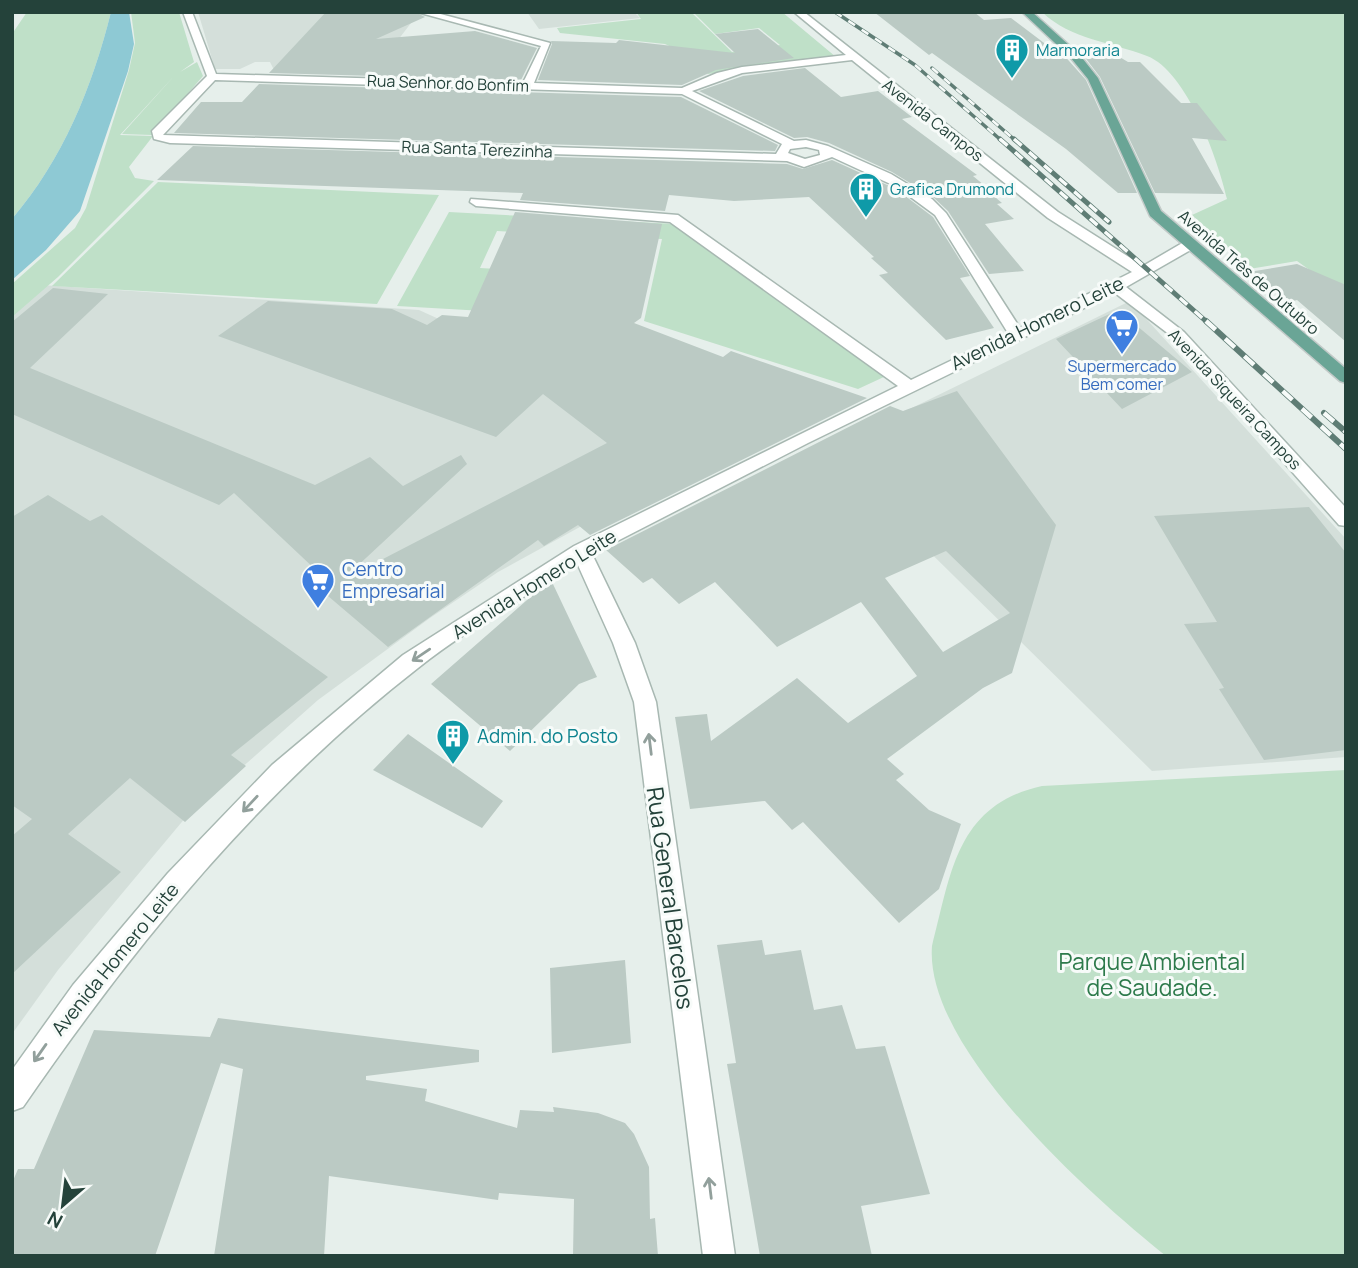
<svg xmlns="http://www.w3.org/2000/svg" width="1358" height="1268" font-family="Manrope,sans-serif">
	<rect width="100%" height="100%" fill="#e6efeb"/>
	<!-- built -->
	<path fill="#d4dfda" d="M198 12H356L411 23 372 74 274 70 270 62H255L240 69H215Z
		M527 12H634L640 18 539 29Z
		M41 285 419 310 569 378 708 467 598 517 498 572 430 618 318 700 186 817 58 970 12 1034V304Z
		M1130 301 1346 539V757L1152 771 826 450Z"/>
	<!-- green -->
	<path fill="#bfe0c8" d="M27 12H111C92 88 63 159 12 219V34Z
		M131 12H179L194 62 180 72 197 62 203 76 152 135 122 134 175 75 120 135 153 136 129 167 135 178 154 181 58 277 12 317V284L75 228 86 208 129 70 135 43Z
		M636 12 692 13 732 52 780 45 759 28 715 34 694 13 782 12 836 57 708 74 682 52 665 44 560 33 557 28 641 19Z
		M1042 12H1346V296L1297 261 1249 269 1192 215 1227 199C1218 160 1187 71 1147 56 1112 42 1071 40 1042 12Z
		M158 182 439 195 377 304 52 286Z
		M449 212 675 224 886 376 858 389 644 321 662 239 497 231 480 268 553 272 537 314 397 306Z
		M1346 770V1256H1166C1091 1196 924 1048 932 946 951 874 956 805 1042 786Z"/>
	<!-- water -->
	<path fill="#8ec9d4" d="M111 12H129L134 44 128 71 80 211 46 250 12 280V219C63 159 92 88 111 12Z"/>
	<!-- building -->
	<path fill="#bbcac4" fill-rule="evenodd" d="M326 12H415L425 17 376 39 475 31 537 48 521 80 269 73Z
		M874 12H974L984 20 1011 18 1056 52H1061L1086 80 1137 193H1118L1066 149 932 53 929 55Z
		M758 29 794 58 716 70 682 85 538 80 552 44 551 41 616 43 619 40 735 53 715 34Z
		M1092 50 1096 54 1113 53 1128 62H1140L1181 103H1197L1227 141 1192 138 1224 194 1155 193 1100 77 1080 51Z
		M805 68 841 97 878 91 912 117 902 119 977 175 973 176 990 190 988 191 1002 203 997 204 1014 219 985 224 1024 271 989 274 948 211 933 197 892 172 829 143 807 137 794 138 699 91 743 76Z
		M259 84 681 97 778 145 775 151 174 133 201 102H242Z
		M193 146 787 164 803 169 832 160 896 189 933 217 970 276 960 278 994 328 946 340 879 275 888 273 871 258 874 257 809 197 734 201 669 195 665 211 520 200 523 193 157 180Z
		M515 212 662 224 641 318 634 323 723 357 731 351 867 398 590 535 578 525 544 546 538 540 388 647 308 579 318 572 234 493 219 505 12 414V322L53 288 108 294 30 368 315 485 370 457 403 486 461 455 467 464 352 571 354 574 607 443 543 394 496 437 218 336 268 301 392 309 427 325 442 315 468 317Z
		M1297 264 1346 285V342L1297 300 1290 302 1249 272Z
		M1118 310 1192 372 1122 409 1056 339Z
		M957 391 1056 525 1012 673 983 688 887 759 904 774 896 780 929 810 961 824 939 889 899 923 803 822 792 830 765 801 690 809 675 717 707 714 711 741 797 678 848 723 917 676 861 602 777 647 715 582 679 604 652 578 643 583 606 550 890 406 903 411ZM946 551 1010 613 943 652 885 578Z
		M48 495 90 521 102 515 328 677 231 755 246 766 185 822 130 778 68 834 121 872 12 974V836L32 819 12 805V517Z
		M1309 507 1346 553V750L1264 760 1219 689 1224 688 1184 624 1217 622 1154 516Z
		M552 582 597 677 579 684 510 751 431 684 535 593Z
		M408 734 503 801 482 828 373 770Z
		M762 940 765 955 801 950 814 1010 842 1005 856 1049 885 1046 930 1194 861 1206 872 1256H760L727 1064 736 1063 717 945Z
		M625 960 631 1043 552 1053 550 968Z
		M218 1018 479 1050V1062L366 1076V1080L427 1089 425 1101 517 1128 520 1110 554 1112 553 1107 598 1113 625 1123 634 1134 649 1167 650 1219 655 1218 658 1256H573L574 1199 499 1193 498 1200 329 1176 324 1256H214L243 1069 221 1063 155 1256H12V1183L18 1169H34L94 1030 210 1037Z"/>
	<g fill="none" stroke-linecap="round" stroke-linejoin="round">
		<defs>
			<path id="minor" d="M183 12H192L216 74 523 83 541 46 417 12H433L550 43 534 83 682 88 717 73 742 67 846 55 794 12H804L1058 212 1143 266 1184 242H1194V248L1126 287 1184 332 1346 508V526L1339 525 1174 338 1115 293 808 443 592 554 635 643 656 702 735 1256H703L634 702 613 643 577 563C524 598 467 629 418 668 261 790 135 944 23 1107L12 1111V1070L73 985 168 873 272 765 403 655 574 546 898 386 670 222 476 206 470 202 471 199 678 215 911 380 1008 333 935 215 897 187 832 157 804 167 787 161 170 143 154 139 152 131 207 76ZM852 60 1048 218 1132 272 1020 328 946 213 932 199 891 174 828 146 806 140 794 141 692 91 742 73ZM215 80 682 94 782 144 776 154 163 135ZM806 147 819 150 820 155 805 159 788 153 790 149Z"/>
			<path id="major" d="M1022 12H1032L1079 54 1098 78 1161 211 1346 369V383L1340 381 1150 216 1088 79 1071 58Z"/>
		</defs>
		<!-- minor casing -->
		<use href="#minor" stroke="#a8b8b2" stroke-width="3"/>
		<!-- major casing -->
		<use href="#major" stroke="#c2cac8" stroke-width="3"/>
		<!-- minor -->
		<use href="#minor" fill="#fff" fill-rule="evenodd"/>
		<!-- major -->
		<use href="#major" fill="#6aa596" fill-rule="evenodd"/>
		<defs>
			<path id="rail-far2" d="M835 12 915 65 1002 141
				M932 68 1016 141"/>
			<path id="rail-far1" d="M1000 139 1208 323
				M1014 139 1109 222"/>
			<path id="rail" d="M1206 321 1346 449
				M1324 413 1346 432"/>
		</defs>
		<!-- rail-far2 casing -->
		<use href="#rail-far2" stroke="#5f7d75" stroke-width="3.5"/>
		<!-- rail-far1 casing -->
		<use href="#rail-far1" stroke="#5f7d75" stroke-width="5"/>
		<!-- rail casing -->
		<use href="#rail" stroke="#5f7d75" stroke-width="6"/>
		<!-- rail-far2 -->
		<use href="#rail-far2" stroke="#f7fbf9" stroke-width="2.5" stroke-dasharray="8" stroke-linecap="butt"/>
		<!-- rail-far1 -->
		<use href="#rail-far1" stroke="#f7fbf9" stroke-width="3.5" stroke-dasharray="10" stroke-linecap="butt"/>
		<!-- rail -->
		<use href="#rail" stroke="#f7fbf9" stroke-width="4.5" stroke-dasharray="13" stroke-linecap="butt"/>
	</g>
	<!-- one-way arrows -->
	<defs><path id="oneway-shaft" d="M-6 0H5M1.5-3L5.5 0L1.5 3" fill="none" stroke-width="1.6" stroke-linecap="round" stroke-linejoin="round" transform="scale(1.75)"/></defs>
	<g stroke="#92a09c">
		<use href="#oneway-shaft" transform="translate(421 655) rotate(146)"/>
		<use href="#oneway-shaft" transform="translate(650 744) rotate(-97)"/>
		<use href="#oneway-shaft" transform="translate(250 804) rotate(133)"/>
		<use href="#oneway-shaft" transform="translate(40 1053) rotate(125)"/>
		<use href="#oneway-shaft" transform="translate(710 1188) rotate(-97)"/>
	</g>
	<!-- icons -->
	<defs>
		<symbol id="building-pin" viewBox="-11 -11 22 30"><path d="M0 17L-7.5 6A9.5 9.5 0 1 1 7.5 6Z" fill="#0f9aa8" stroke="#f7fbf9"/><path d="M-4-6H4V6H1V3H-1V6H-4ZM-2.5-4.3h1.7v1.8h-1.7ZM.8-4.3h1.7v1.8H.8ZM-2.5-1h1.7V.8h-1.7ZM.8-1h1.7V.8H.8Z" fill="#fff"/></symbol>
		<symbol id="supermarket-pin" viewBox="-11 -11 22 30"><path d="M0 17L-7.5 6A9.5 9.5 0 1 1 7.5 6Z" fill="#3f7fe0" stroke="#f7fbf9"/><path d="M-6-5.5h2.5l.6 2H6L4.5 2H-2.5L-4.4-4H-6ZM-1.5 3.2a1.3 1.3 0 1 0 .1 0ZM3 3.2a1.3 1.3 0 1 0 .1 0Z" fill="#fff"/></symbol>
	</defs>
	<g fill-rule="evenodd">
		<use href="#building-pin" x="993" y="31" width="38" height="52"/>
		<use href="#building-pin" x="847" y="170" width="38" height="52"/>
		<use href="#supermarket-pin" x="1103" y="307" width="38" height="52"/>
		<use href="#supermarket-pin" x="299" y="561" width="38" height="52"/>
		<use href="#building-pin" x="434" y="717" width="38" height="52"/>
	</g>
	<g text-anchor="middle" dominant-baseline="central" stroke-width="6" stroke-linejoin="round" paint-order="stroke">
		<!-- far-culture labels -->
		<g font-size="16" fill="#0d838f" stroke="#f7fbf9" text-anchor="start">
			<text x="1036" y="50">Marmoraria</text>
			<text x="890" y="189">Grafica Drumond</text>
		</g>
		<!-- far-street labels -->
		<g font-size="16" fill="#24423a" stroke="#f7fbf9">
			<text transform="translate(448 83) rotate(2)">Rua Senhor do Bonfim</text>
			<text transform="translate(933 120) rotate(38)">Avenida Campos</text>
			<text transform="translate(477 149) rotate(2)">Rua Santa Terezinha</text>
			<text transform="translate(1249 272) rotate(41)">Avenida Três de Outubro</text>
			<text transform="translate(1235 399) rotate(47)">Avenida Siqueira Campos</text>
		</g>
		<!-- far-shop labels -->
		<g font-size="16" fill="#366cbe" stroke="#f7fbf9">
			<text x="1122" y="366">Supermercado<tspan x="1122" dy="18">Bem comer</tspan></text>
		</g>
		<!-- street labels -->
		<g font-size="19" fill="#24423a" stroke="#f7fbf9">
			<text transform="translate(1037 323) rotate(-26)">Avenida Homero Leite</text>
			<text transform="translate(534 584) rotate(-32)">Avenida Homero Leite</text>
			<text transform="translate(115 959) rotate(-51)">Avenida Homero Leite</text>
		</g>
		<!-- shop labels -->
		<g font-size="19" fill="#366cbe" stroke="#f7fbf9" text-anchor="start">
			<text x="342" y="569">Centro<tspan x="342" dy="22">Empresarial</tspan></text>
		</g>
		<!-- culture labels -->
		<g font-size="19" fill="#0d838f" stroke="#f7fbf9" text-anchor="start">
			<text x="477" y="736">Admin. do Posto</text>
		</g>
		<!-- near-street labels -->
		<g font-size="23" fill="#24423a" stroke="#f7fbf9">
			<text transform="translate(671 898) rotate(82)">Rua General Barcelos</text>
		</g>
		<!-- near-park labels -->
		<g font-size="23" fill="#2d7a4b" stroke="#f7fbf9">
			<text x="1152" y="961">Parque Ambiental<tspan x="1152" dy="26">de Saudade.</tspan></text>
		</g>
	</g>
	<!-- border -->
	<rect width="1358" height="1268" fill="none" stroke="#24423a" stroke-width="28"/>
	<!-- north arrow -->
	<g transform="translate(63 1205) rotate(208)" stroke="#f7fbf9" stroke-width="5" paint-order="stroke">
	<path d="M0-5L12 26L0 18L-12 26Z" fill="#24423a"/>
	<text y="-10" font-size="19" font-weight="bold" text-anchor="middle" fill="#24423a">N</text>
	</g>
</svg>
